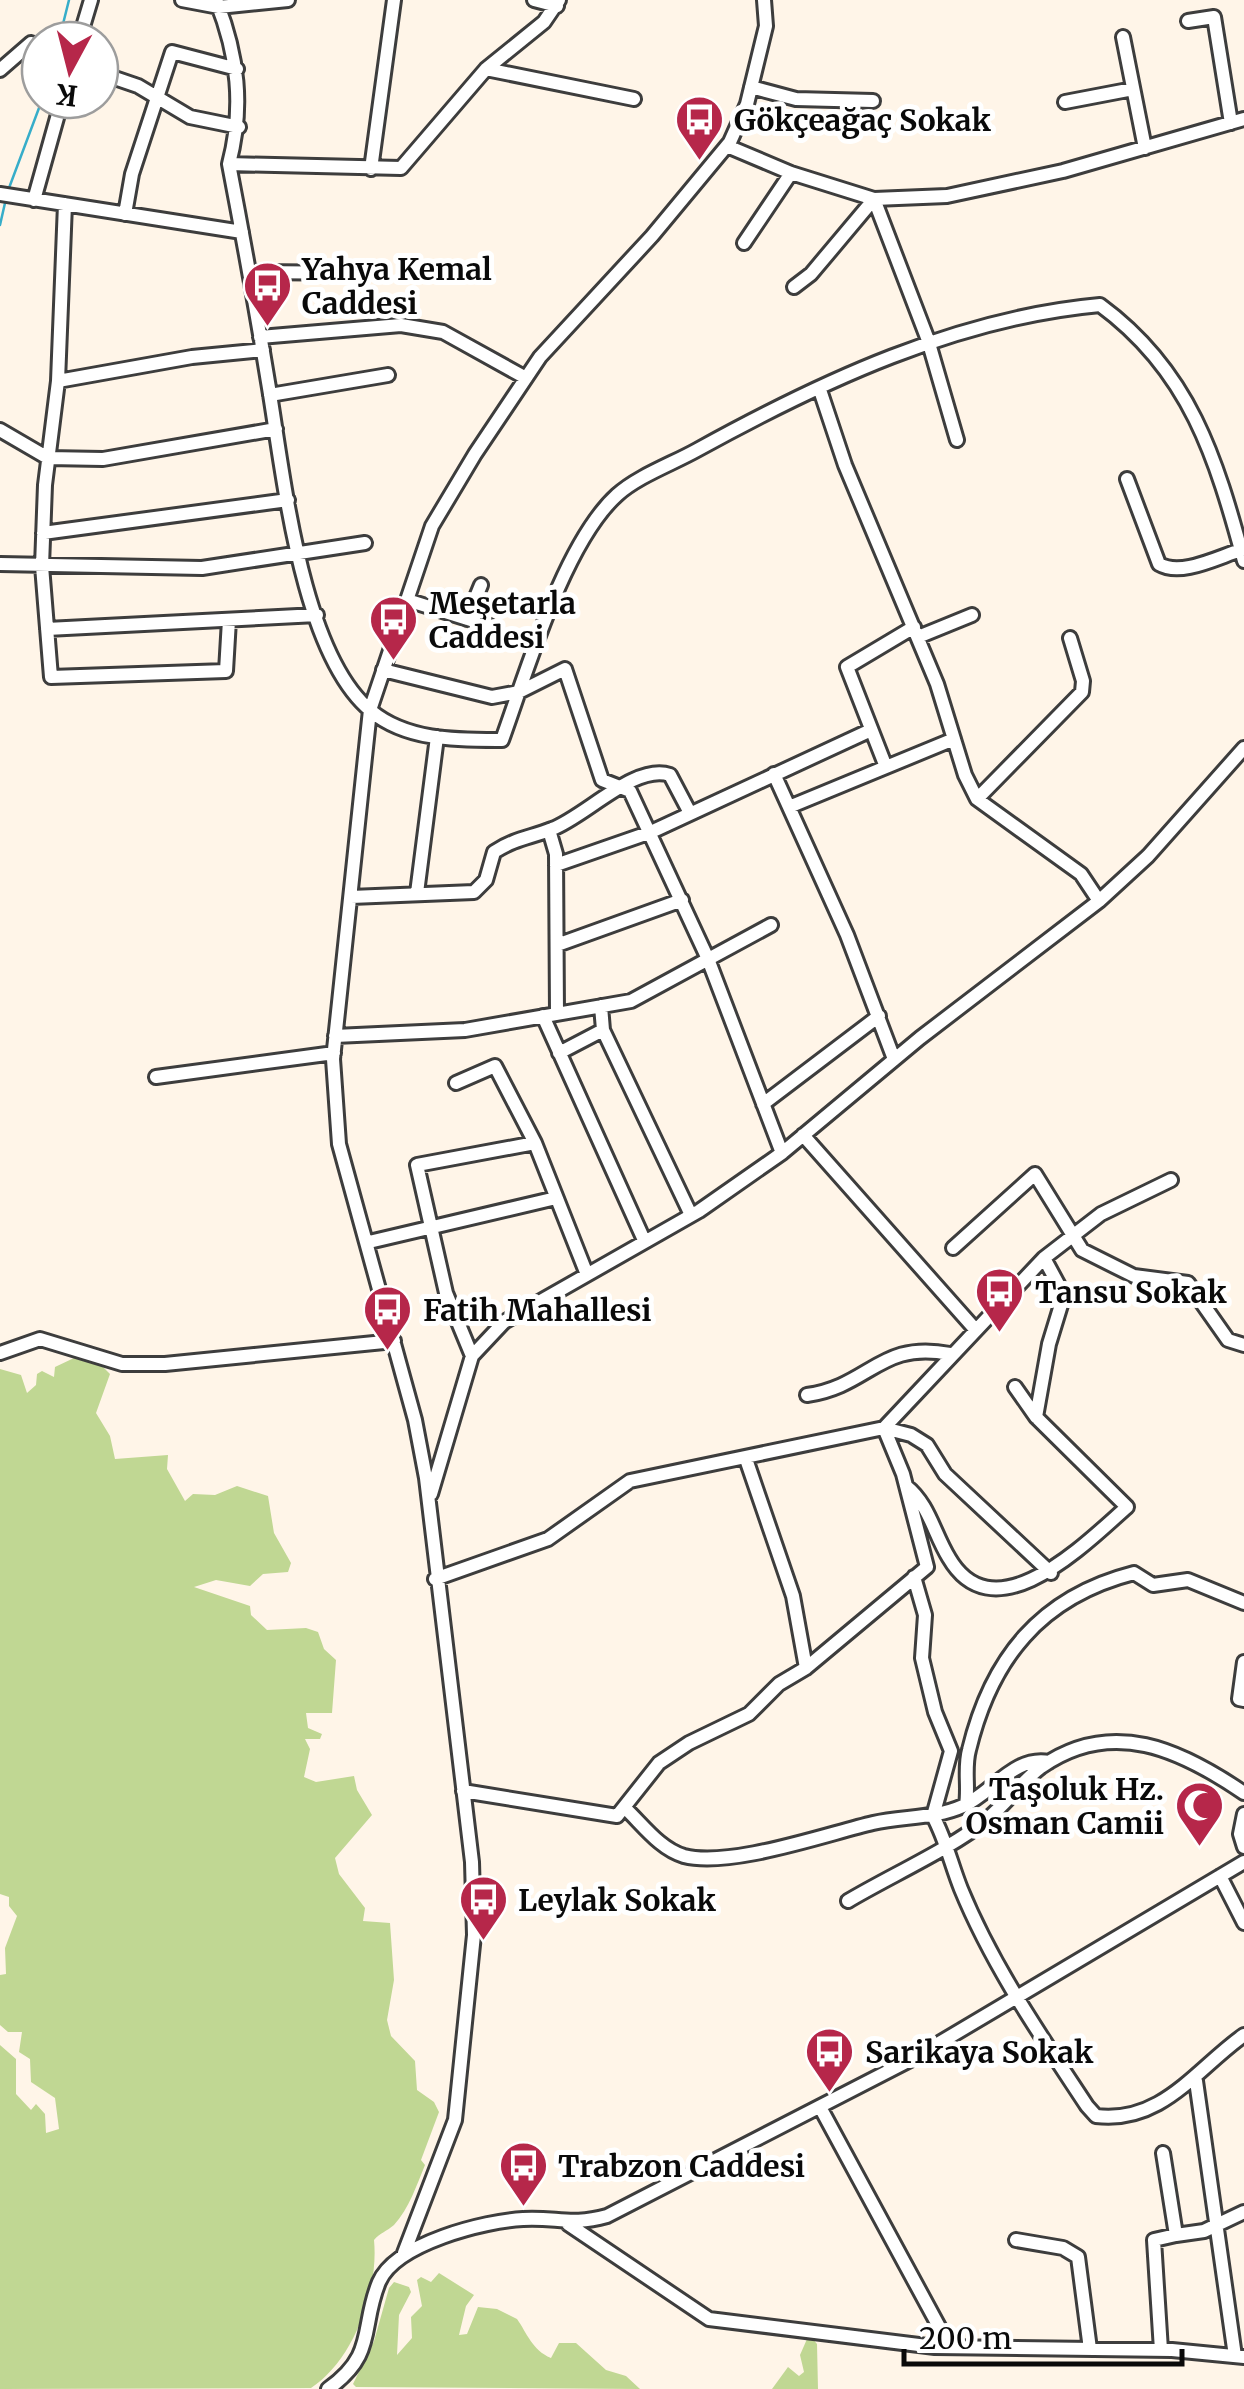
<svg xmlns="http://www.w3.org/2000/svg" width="1244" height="2389" font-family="Merriweather,serif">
	<rect width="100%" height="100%" fill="#fff5e8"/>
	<!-- forest -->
	<path fill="#c0d793" d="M74 1358 102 1366 110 1374 96 1413 110 1436 115 1459 168 1455 167 1469 185 1501 193 1494 215 1495 237 1486 268 1496 274 1533 291 1563 288 1572 263 1574 250 1586 216 1580 194 1587 250 1606 251 1615 267 1630 306 1628 318 1632 324 1649 336 1660 332 1713H306L308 1728 322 1734 320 1739H305L310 1749 304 1777 316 1782 354 1776 357 1790 372 1815 335 1858 339 1874 365 1908 363 1921 390 1923 394 1980 387 2020 391 2036 415 2061 417 2090 434 2102 439 2112 421 2160 425 2165C417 2184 409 2209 394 2225 387 2231 380 2233 374 2240 379 2291 353 2361 311 2388L0 2389V2045L16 2059V2094L31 2110 36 2104 45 2114 46 2133 59 2129 55 2098 31 2082 30 2059 19 2052 22 2032H8L0 2025V1975L6 1974 5 1948 17 1916 9 1906V1897L0 1894V1369L21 1375 27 1393 36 1385 37 1374 42 1371 54 1377 55 1367Z
		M439 2273 474 2295 466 2306 459 2335 467 2334 478 2307 497 2309 517 2319C527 2333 532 2350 551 2358L559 2343H576L606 2370 626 2376 640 2389 356 2387 353 2384 374 2341 389 2288 394 2282 409 2287 411 2292 399 2315 397 2355 412 2338 411 2317 422 2306 417 2280 421 2277 431 2282Z
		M812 2338 817 2344 818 2389H772L788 2367 799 2376 804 2372 800 2355 807 2339Z"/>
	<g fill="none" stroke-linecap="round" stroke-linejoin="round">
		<!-- stream -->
		<path stroke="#37adc9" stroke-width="2.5" d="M59 40 69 0
			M9 188 42 100
			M0 225 5 203"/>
		<defs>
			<path id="minor" d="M182 0 219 7 288 0
				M216 0C238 55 244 107 229 164 243 237 256 309 268 382 283 469 300 653 371 711 407 741 458 740 502 740 527 671 564 543 617 495 638 476 672 464 697 450 822 381 957 318 1100 305 1190 371 1216 458 1244 561
				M534 0 557 6
				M1188 21 1214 17 1231 123
				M1123 37 1145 148
				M79 40 91 0
				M486 69 634 99
				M0 70 31 43
				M100 73 138 86 190 117 239 127
				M751 87 796 99 873 101
				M1065 102 1133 89
				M727 146 791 173 874 199 947 196 1063 171 1244 119
				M229 164 401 168 486 69 544 22 559 0
				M371 169 394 0
				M0 194 242 232
				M34 200 62 100
				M65 204 58 381 45 485 42 566 51 677 226 671 229 620
				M125 214 132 174 172 52 237 69
				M744 243 791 173
				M249 272 364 273
				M794 287 811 274 874 199 928 340 957 440
				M260 337 401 325 443 332 526 378
				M58 381 192 357 263 350
				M820 390 845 465 937 684 965 775 977 799 1081 874 1099 901
				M270 395 388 375
				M0 430 48 458 103 459 276 429
				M1127 479 1159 564C1181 577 1218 557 1241 550
				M43 533 288 500
				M0 564 202 568 365 543
				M407 600 490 626
				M467 619 481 585
				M47 629 317 615
				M918 637 972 615
				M383 670 492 697 519 692 565 669 602 780 630 791 708 959 782 1153
				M886 767 847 667 914 627
				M774 774 789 807
				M977 799 1082 692 1083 681 1070 638
				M549 830 556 854 557 1014
				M556 865 651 832 871 730
				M417 893 437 737
				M351 897 474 892 486 880 494 852C516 838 529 838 552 829 585 817 635 763 670 775L690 813
				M557 945 682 900
				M601 1006 603 1030 691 1215
				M543 1016 644 1240
				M335 1036 465 1030 631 1001 771 925
				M559 1053 603 1030
				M894 1059 847 935 789 807 954 739
				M156 1077 334 1053
				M456 1083 495 1066 535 1143 586 1272
				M763 1104 879 1016
				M803 1135 974 1328
				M369 1242 556 1198
				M953 1248 1035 1174 1082 1250 1134 1276 1188 1283 1228 1340 1244 1345
				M0 1353 40 1339 122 1364H165L394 1341
				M472 1356 446 1293 417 1165 535 1143
				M807 1395C870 1386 880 1340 950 1354
				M1036 1417 1049 1344 1064 1295 1044 1258
				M884 1428 1044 1258 1101 1214 1171 1180
				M746 1459 793 1596 806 1668
				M906 1486C929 1504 934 1534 949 1558 995 1637 1088 1541 1127 1507L1036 1417 1015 1387
				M431 1494 472 1356 504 1322 699 1211 782 1153 920 1038 1099 901 1148 856 1244 748
				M914 1577 925 1615 922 1658 935 1712 951 1751 933 1816C946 1840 951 1864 961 1889 993 1967 1041 2036 1087 2106L1096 2116C1162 2124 1196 2069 1244 2035
				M435 1579 548 1539 630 1481 884 1428 911 1435 927 1445 945 1474 1051 1573
				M1244 1662 1239 1699 1244 1700
				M463 1791 617 1816 659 1763 689 1743 749 1714 779 1684 806 1668 927 1567 903 1474 884 1428
				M966 1805C969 1787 964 1768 969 1750 991 1659 1040 1597 1134 1573L1153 1585 1188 1580 1244 1603
				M625 1808C643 1825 660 1849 684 1856 730 1868 826 1834 873 1823 903 1816 934 1819 963 1806 992 1793 1015 1755 1049 1762
				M1244 1814 1240 1834 1244 1847
				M1220 1876 1244 1923
				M848 1901C886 1878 954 1847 986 1820 1006 1804 1021 1782 1041 1767 1112 1717 1181 1750 1244 1793
				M1196 2081 1235 2356
				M820 2107 950 2347
				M568 2224 709 2319 935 2347 1172 2350 1244 2357
				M1176 2235 1204 2231 1244 2212
				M1016 2240 1063 2248 1078 2257 1090 2349
				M404 2253 455 2120 474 1935 472 1862 426 1478 415 1420 339 1144 333 1059 370 710 432 526 475 454 540 357 652 236 730 142 747 104 766 26 764 0
				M1161 2350 1154 2240 1176 2235 1163 2153
				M328 2389C377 2354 360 2328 379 2282 396 2243 485 2221 523 2219 557 2217 571 2226 607 2216L914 2058 1244 1862"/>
		</defs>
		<!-- minor casing -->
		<use href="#minor" stroke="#3d3d3d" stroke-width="18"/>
		<!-- minor -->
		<use href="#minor" stroke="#fff" stroke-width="12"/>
	</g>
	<!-- icons -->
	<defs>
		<symbol id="bus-pin" viewBox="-11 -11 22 30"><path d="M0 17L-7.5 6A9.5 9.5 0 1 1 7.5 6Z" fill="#b6274a" stroke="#fff"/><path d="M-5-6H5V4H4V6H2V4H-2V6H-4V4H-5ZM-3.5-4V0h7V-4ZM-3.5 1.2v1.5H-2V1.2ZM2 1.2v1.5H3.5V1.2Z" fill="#fff"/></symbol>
		<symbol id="mosque-pin" viewBox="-11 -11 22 30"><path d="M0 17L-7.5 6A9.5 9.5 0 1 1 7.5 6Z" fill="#b6274a" stroke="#fff"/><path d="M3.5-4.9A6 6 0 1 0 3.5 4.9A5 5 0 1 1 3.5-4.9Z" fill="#fff"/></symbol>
	</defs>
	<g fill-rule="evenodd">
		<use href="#bus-pin" x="672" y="92" width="55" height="75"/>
		<use href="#bus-pin" x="240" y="258" width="55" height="75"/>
		<use href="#bus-pin" x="366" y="592" width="55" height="75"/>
		<use href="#bus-pin" x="972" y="1264" width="55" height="75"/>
		<use href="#bus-pin" x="360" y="1282" width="55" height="75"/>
		<use href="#mosque-pin" x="1172" y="1778" width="55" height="75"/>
		<use href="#bus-pin" x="456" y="1872" width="55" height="75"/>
		<use href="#bus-pin" x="802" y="2024" width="55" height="75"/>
		<use href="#bus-pin" x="496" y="2138" width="55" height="75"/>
	</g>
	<g text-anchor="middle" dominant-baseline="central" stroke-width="10" stroke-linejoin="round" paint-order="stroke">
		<!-- poi labels -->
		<g font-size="30" font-weight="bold" fill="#0a0a0a" stroke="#fff" text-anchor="start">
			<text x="734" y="120">Gökçeağaç Sokak</text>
			<text x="302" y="269">Yahya Kemal<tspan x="302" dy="34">Caddesi</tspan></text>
			<text x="429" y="603">Meşetarla<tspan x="429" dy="34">Caddesi</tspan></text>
			<text x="1035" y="1292">Tansu Sokak</text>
			<text x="423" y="1310">Fatih Mahallesi</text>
			<text x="1164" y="1789" text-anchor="end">Taşoluk Hz.<tspan x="1164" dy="34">Osman Camii</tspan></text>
			<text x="518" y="1900">Leylak Sokak</text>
			<text x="865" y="2052">Sarikaya Sokak</text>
			<text x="558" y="2166">Trabzon Caddesi</text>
		</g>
	</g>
	<!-- north arrow -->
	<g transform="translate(70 70) rotate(187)"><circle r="48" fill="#ffffff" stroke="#9d9d9d" stroke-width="2.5"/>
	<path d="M0-8L18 38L0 25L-18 38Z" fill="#b6274a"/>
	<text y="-15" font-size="28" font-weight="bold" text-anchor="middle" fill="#0a0a0a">K</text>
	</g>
	<!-- scale -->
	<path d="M904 2349v15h278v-15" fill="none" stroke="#0a0a0a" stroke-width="5"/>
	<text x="919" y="2349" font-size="30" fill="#0a0a0a" stroke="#ffffff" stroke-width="8" paint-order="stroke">200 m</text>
</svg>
